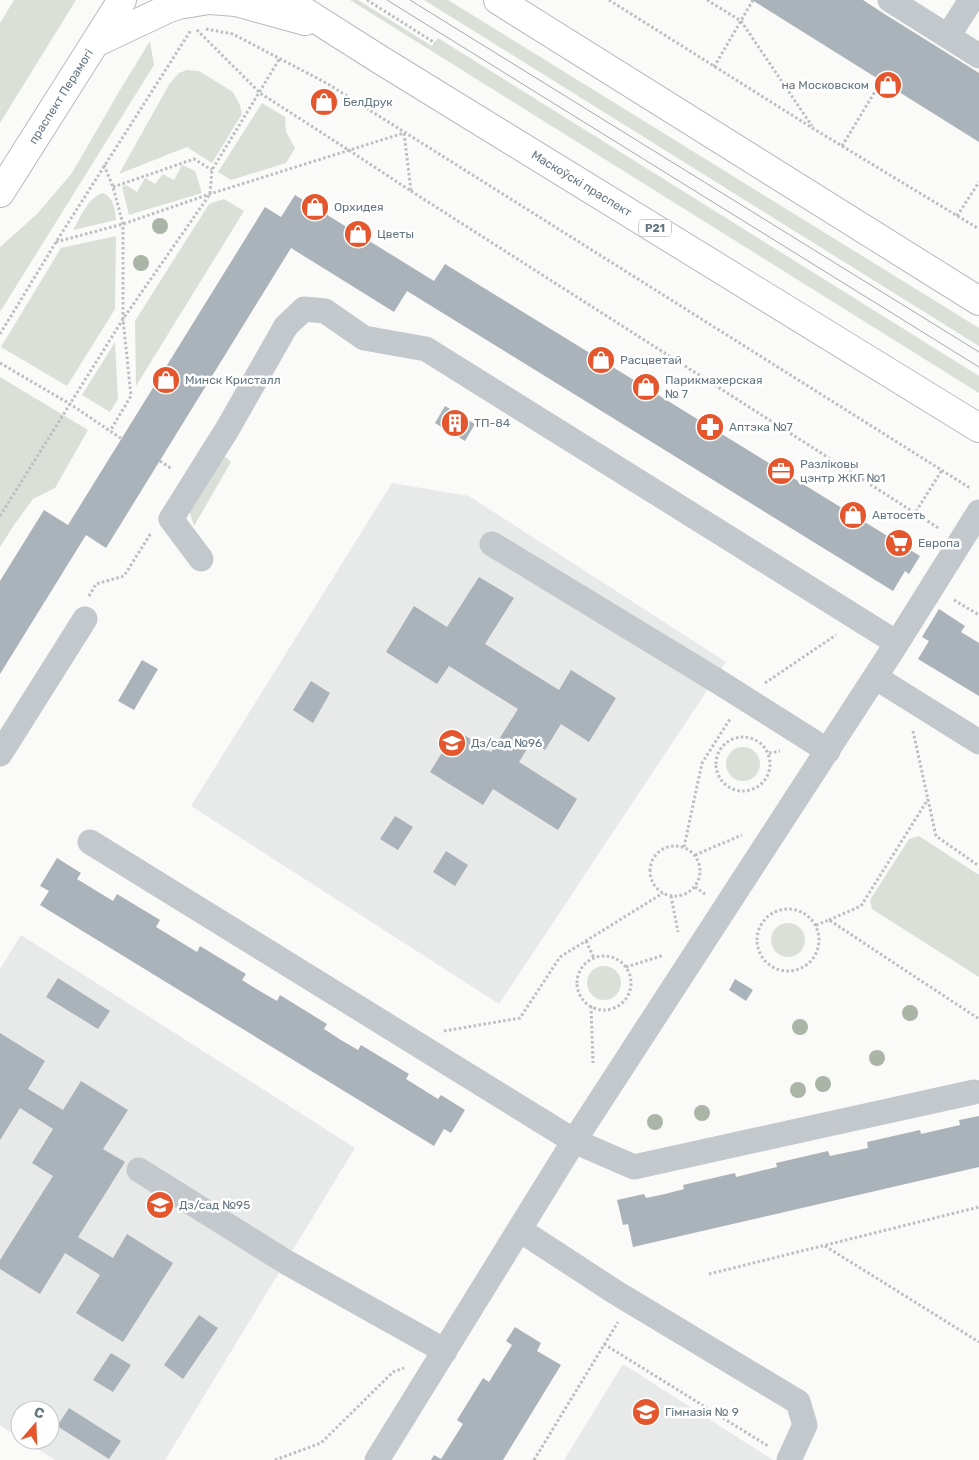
<svg xmlns="http://www.w3.org/2000/svg" width="979" height="1460" font-family="Rubik,sans-serif">
	<rect width="100%" height="100%" fill="#fafaf8"/>
	<!-- built -->
	<path fill="#e8e9e9" d="M392 483 469 496 726 662 499 1004 191 806Z
		M21 935 355 1148 165 1460H55L24 1440H50V1410H20V1438L0 1425V969Z
		M623 1364 773 1460H564Z"/>
	<!-- green -->
	<path fill="#dadfd7" d="M14 0H76L0 123V23Z
		M350 0H358L432 46 438 38 979 376V393Z
		M424 0H448L979 328V346Z
		M150 41 154 65 0 312V247L37 214 72 173 120 90Z
		M187 70 199 71 233 92 240 105 242 114 212 163 187 147 119 174 170 83 179 73Z
		M262 103 285 117 286 132 295 148 286 163 231 180 218 172Z
		M182 165 195 171 202 193 129 215 122 187 126 185 137 192 145 178 155 184 163 174 174 180Z
		M103 193C114 198 115 208 116 220L73 230C81 217 88 197 103 193Z
		M224 199 244 211 136 386 135 321 209 204Z
		M116 236 115 309 67 386 1 347 61 248Z
		M115 342 118 399 110 412 82 395Z
		M0 377 88 430 55 488 33 499 14 525 0 547Z
		M223 455 231 462 194 526 189 510Z
		M726 764a17 17 0 1 1 34 0a17 17 0 1 1-34 0Z
		M919 836 979 875V977L872 909 870 900 909 839Z
		M771 940a17 17 0 1 1 34 0a17 17 0 1 1-34 0Z
		M587 983a17 17 0 1 1 34 0a17 17 0 1 1-34 0Z"/>
	<!-- building -->
	<path fill="#aab3b9" d="M752 0H863L883 13 979 73V142Z
		M323 91 326 92 331 97 332 103 329 109 313 99 317 93Z
		M295 195 434 281 445 264 920 556 909 574 905 571 893 591 407 291 394 312 291 248 106 548 86 535 0 674V581L44 510 68 525 265 207 281 217Z
		M445 406 475 424 465 441 435 423Z
		M479 577 514 598 485 644 559 690 571 670 616 698 589 742 561 724 545 750 532 741 519 762 577 799 558 830 493 789 483 805 430 772 456 730 491 752 518 709 449 666 437 684 386 652 414 606 447 627Z
		M939 609 965 626 961 632 979 643V696L918 659 929 641 922 637Z
		M142 660 158 669 134 710 118 701Z
		M311 681 330 693 313 723 293 710Z
		M395 816 413 827 398 850 380 839Z
		M446 851 468 865 455 886 433 872Z
		M57 858 81 873 77 879 113 901 117 894 160 920 156 927 197 952 200 946 246 974 242 980 258 990 277 1001 280 995 327 1024 324 1029 341 1040 358 1050 361 1045 409 1074 406 1079 438 1099 441 1095 465 1110 451 1133 444 1129 434 1146 40 905 49 891 40 886Z
		M58 978 110 1011 98 1029 46 997Z
		M735 979 753 990 746 1001 729 990Z
		M0 1033 45 1061 28 1089 63 1110 81 1081 128 1110 103 1149 125 1162 78 1237 113 1258 127 1234 173 1263 123 1342 76 1313 100 1275 65 1253 40 1294 0 1269V1260L53 1176 32 1163 53 1129 20 1108 0 1140Z
		M979 1116V1167L633 1247 628 1224 623 1225 617 1200 644 1194 646 1198 665 1194 684 1189 683 1185 735 1173 736 1177 756 1172 777 1167 776 1163 828 1151 830 1156 868 1148 867 1142 920 1130 921 1134 960 1125 959 1120Z
		M199 1315 218 1328 183 1379 164 1365Z
		M515 1327 541 1343 537 1351 561 1365 503 1460H431L434 1455 441 1459 463 1424 457 1420 483 1378 489 1382 512 1345 506 1341Z
		M111 1353 131 1365 113 1392 93 1380Z
		M69 1408 121 1441 109 1459 57 1426Z"/>
	<g fill="none" stroke-linecap="round" stroke-linejoin="round">
		<defs>
			<g id="major">
				<path d="M210 0 236 2 305 21"/>
				<path id="s1" d="M286 0 379 59 979 428"/>
				<path d="M498 0 979 301"/>
				<path d="M95 43 167 9 178 5 209 0"/>
				<path id="s2" d="M0 193 122 0"/>
			</g>
		</defs>
		<!-- major casing -->
		<use href="#major" stroke="#b5babe" stroke-width="30"/>
		<!-- path -->
		<path stroke="#bbbfc2" stroke-width="3" stroke-dasharray="2.5 2.5" stroke-linecap="butt" d="M367 0 435 43
			M609 0 814 129 979 229
			M707 0 741 21 812 126
			M206 29 233 34 328 84 970 488
			M714 67 753 0
			M842 146 876 90
			M104 165 113 187 123 224V319L131 396 110 431
			M113 187 194 159 212 170
			M411 191 915 513 942 470
			M957 216 979 182
			M56 242 123 224 210 194 404 133 411 191 350 151 260 93 196 29
			M0 334 56 242 191 30
			M0 363 70 404 122 439
			M160 461 172 469
			M915 513 940 529
			M0 516 123 319 210 194 212 170 280 58
			M89 596 96 584 124 576 151 533
			M954 600 979 615
			M765 683 836 635
			M913 731 936 836 979 866
			M716 764a27 27 0 1 1 54 0a27 27 0 1 1-54 0Z
			M769 753 780 751
			M650 871a25 25 0 1 1 50 0a25 25 0 1 1-50 0Z
			M684 847 702 763 730 719
			M695 855 742 835
			M695 887 705 894
			M671 896 678 932
			M757 940a31 31 0 1 1 62 0a31 31 0 1 1-62 0Z
			M829 920 861 906 928 799
			M816 925 829 920 979 1019
			M586 941 594 958
			M577 983a27 27 0 1 1 54 0a27 27 0 1 1-54 0Z
			M626 967 664 955
			M591 1006 593 1063
			M444 1031 520 1018 560 957 663 893
			M825 1246 979 1342
			M709 1274 979 1207
			M604 1344 768 1446
			M275 1460 321 1443 393 1372 404 1368
			M534 1460 618 1322"/>
		<!-- minor -->
		<path stroke="#c3c8cc" stroke-width="25" d="M890 0 979 56
			M948 36 971 0
			M492 544 714 679 828 751
			M201 559 171 519 228 428 286 326 304 309 325 311 364 338 426 349 897 643
			M875 677 979 742
			M0 754 85 619
			M90 842 574 1141 634 1167 974 1092
			M139 1170 286 1262 445 1351
			M520 1230 615 1292 798 1402 805 1425 789 1460
			M377 1460 574 1141 897 643 979 512"/>
		<!-- major -->
		<use href="#major" stroke="#fff" stroke-width="28"/>
		<!-- tram -->
		<path stroke="#a2aab0" stroke-width="1" d="M387 0 979 367
			M410 0 979 352"/>
	</g>
	<!-- trees -->
	<g fill="#aab4a7">
		<circle cx="160" cy="226" r="8"/>
		<circle cx="141" cy="263" r="8"/>
		<circle cx="910" cy="1013" r="8"/>
		<circle cx="800" cy="1027" r="8"/>
		<circle cx="877" cy="1058" r="8"/>
		<circle cx="823" cy="1084" r="8"/>
		<circle cx="798" cy="1090" r="8"/>
		<circle cx="702" cy="1113" r="8"/>
		<circle cx="655" cy="1122" r="8"/>
	</g>
	<!-- icons -->
	<defs>
		<symbol id="shop-disc" viewBox="-11 -11 22 22"><circle r="9.5" fill="#e4572e" stroke="#fff"/><path d="M-5-2.5h2.3a2.7 3.5 0 0 1 5.4 0H5L5.5 6h-11ZM-1.5-2.5h3a1.5 2.3 0 0 0-3 0Z" fill="#fff"/></symbol>
		<symbol id="building-disc" viewBox="-11 -11 22 22"><circle r="9.5" fill="#e4572e" stroke="#fff"/><path d="M-4-6H4V6H1V3H-1V6H-4ZM-2.5-4.3h1.7v1.8h-1.7ZM.8-4.3h1.7v1.8H.8ZM-2.5-1h1.7V.8h-1.7ZM.8-1h1.7V.8H.8Z" fill="#fff"/></symbol>
		<symbol id="pharmacy-disc" viewBox="-11 -11 22 22"><circle r="9.5" fill="#e4572e" stroke="#fff"/><path d="M-2-6h4v4h4v4h-4v4h-4v-4h-4v-4h4Z" fill="#fff"/></symbol>
		<symbol id="office-disc" viewBox="-11 -11 22 22"><circle r="9.5" fill="#e4572e" stroke="#fff"/><path d="M-6-3h4V-5.5h4V-3h4V5H-6ZM-1-4.5V-3h2v-1.5ZM-6 0V1H6V0Z" fill="#fff"/></symbol>
		<symbol id="supermarket-disc" viewBox="-11 -11 22 22"><circle r="9.5" fill="#e4572e" stroke="#fff"/><path d="M-6-5.5h2.5l.6 2H6L4.5 2H-2.5L-4.4-4H-6ZM-1.5 3.2a1.3 1.3 0 1 0 .1 0ZM3 3.2a1.3 1.3 0 1 0 .1 0Z" fill="#fff"/></symbol>
		<symbol id="school-disc" viewBox="-11 -11 22 22"><circle r="9.5" fill="#e4572e" stroke="#fff"/><path d="M0-5L7-2L0 1L-7-2ZM-4 1L0 2.5L4 1V4Q0 6-4 4Z" fill="#fff"/></symbol>
	</defs>
	<g fill-rule="evenodd">
		<use href="#shop-disc" x="872" y="69" width="32" height="32"/>
		<use href="#shop-disc" x="308" y="86" width="32" height="32"/>
		<use href="#shop-disc" x="299" y="191" width="32" height="32"/>
		<use href="#shop-disc" x="342" y="218" width="32" height="32"/>
		<use href="#shop-disc" x="585" y="344" width="32" height="32"/>
		<use href="#shop-disc" x="150" y="364" width="32" height="32"/>
		<use href="#shop-disc" x="630" y="371" width="32" height="32"/>
		<use href="#building-disc" x="439" y="407" width="32" height="32"/>
		<use href="#pharmacy-disc" x="694" y="411" width="32" height="32"/>
		<use href="#office-disc" x="765" y="455" width="32" height="32"/>
		<use href="#shop-disc" x="837" y="499" width="32" height="32"/>
		<use href="#supermarket-disc" x="883" y="527" width="32" height="32"/>
		<use href="#school-disc" x="436" y="727" width="32" height="32"/>
		<use href="#school-disc" x="144" y="1189" width="32" height="32"/>
		<use href="#school-disc" x="630" y="1396" width="32" height="32"/>
	</g>
	<g text-anchor="middle" dominant-baseline="central" stroke-width="5" stroke-linejoin="round" paint-order="stroke">
		<!-- shield labels -->
		<rect fill="#fff" stroke="#939fa8" stroke-width="1" x="639" y="219.5" width="32" height="17" rx="4"/>
		<g font-size="11" font-weight="bold" fill="#657683">
			<text x="655" y="228">Р21</text>
		</g>
		<!-- poi labels -->
		<g font-size="12" fill="#657683" stroke="#fff" text-anchor="start">
			<text x="869" y="85" text-anchor="end">на Московском</text>
			<text x="343" y="102">БелДрук</text>
			<text x="334" y="207">Орхидея</text>
			<text x="377" y="234">Цветы</text>
			<text x="620" y="360">Расцветай</text>
			<text x="185" y="380">Минск Кристалл</text>
			<text x="665" y="380">Парикмахерская<tspan x="665" dy="14">№ 7</tspan></text>
			<text x="474" y="423">ТП-84</text>
			<text x="729" y="427">Аптэка №7</text>
			<text x="800" y="464">Разліковы<tspan x="800" dy="14">цэнтр ЖКГ №1</tspan></text>
			<text x="872" y="515">Автосеть</text>
			<text x="918" y="543">Европа</text>
			<text x="471" y="743">Дз/сад №96</text>
			<text x="179" y="1205">Дз/сад №95</text>
			<text x="665" y="1412">Гімназія № 9</text>
		</g>
		<!-- street labels -->
		<g font-size="12" fill="#657683" stroke="#fff">
			<text stroke="none"><textPath href="#s2" startOffset="114">праспект Перамогі</textPath></text>
			<text stroke="none"><textPath href="#s1" startOffset="348">Маскоўскі праспект</textPath></text>
		</g>
	</g>
	<!-- north arrow -->
	<g transform="translate(35 1425) rotate(19)"><circle r="24" fill="#ffffff" stroke="#c1c8cd"/>
	<path d="M0-4L9 19L0 12L-9 19Z" fill="#e4572e"/>
	<text y="-8" font-size="14" font-weight="bold" text-anchor="middle" fill="#657683">С</text>
	</g>
</svg>
